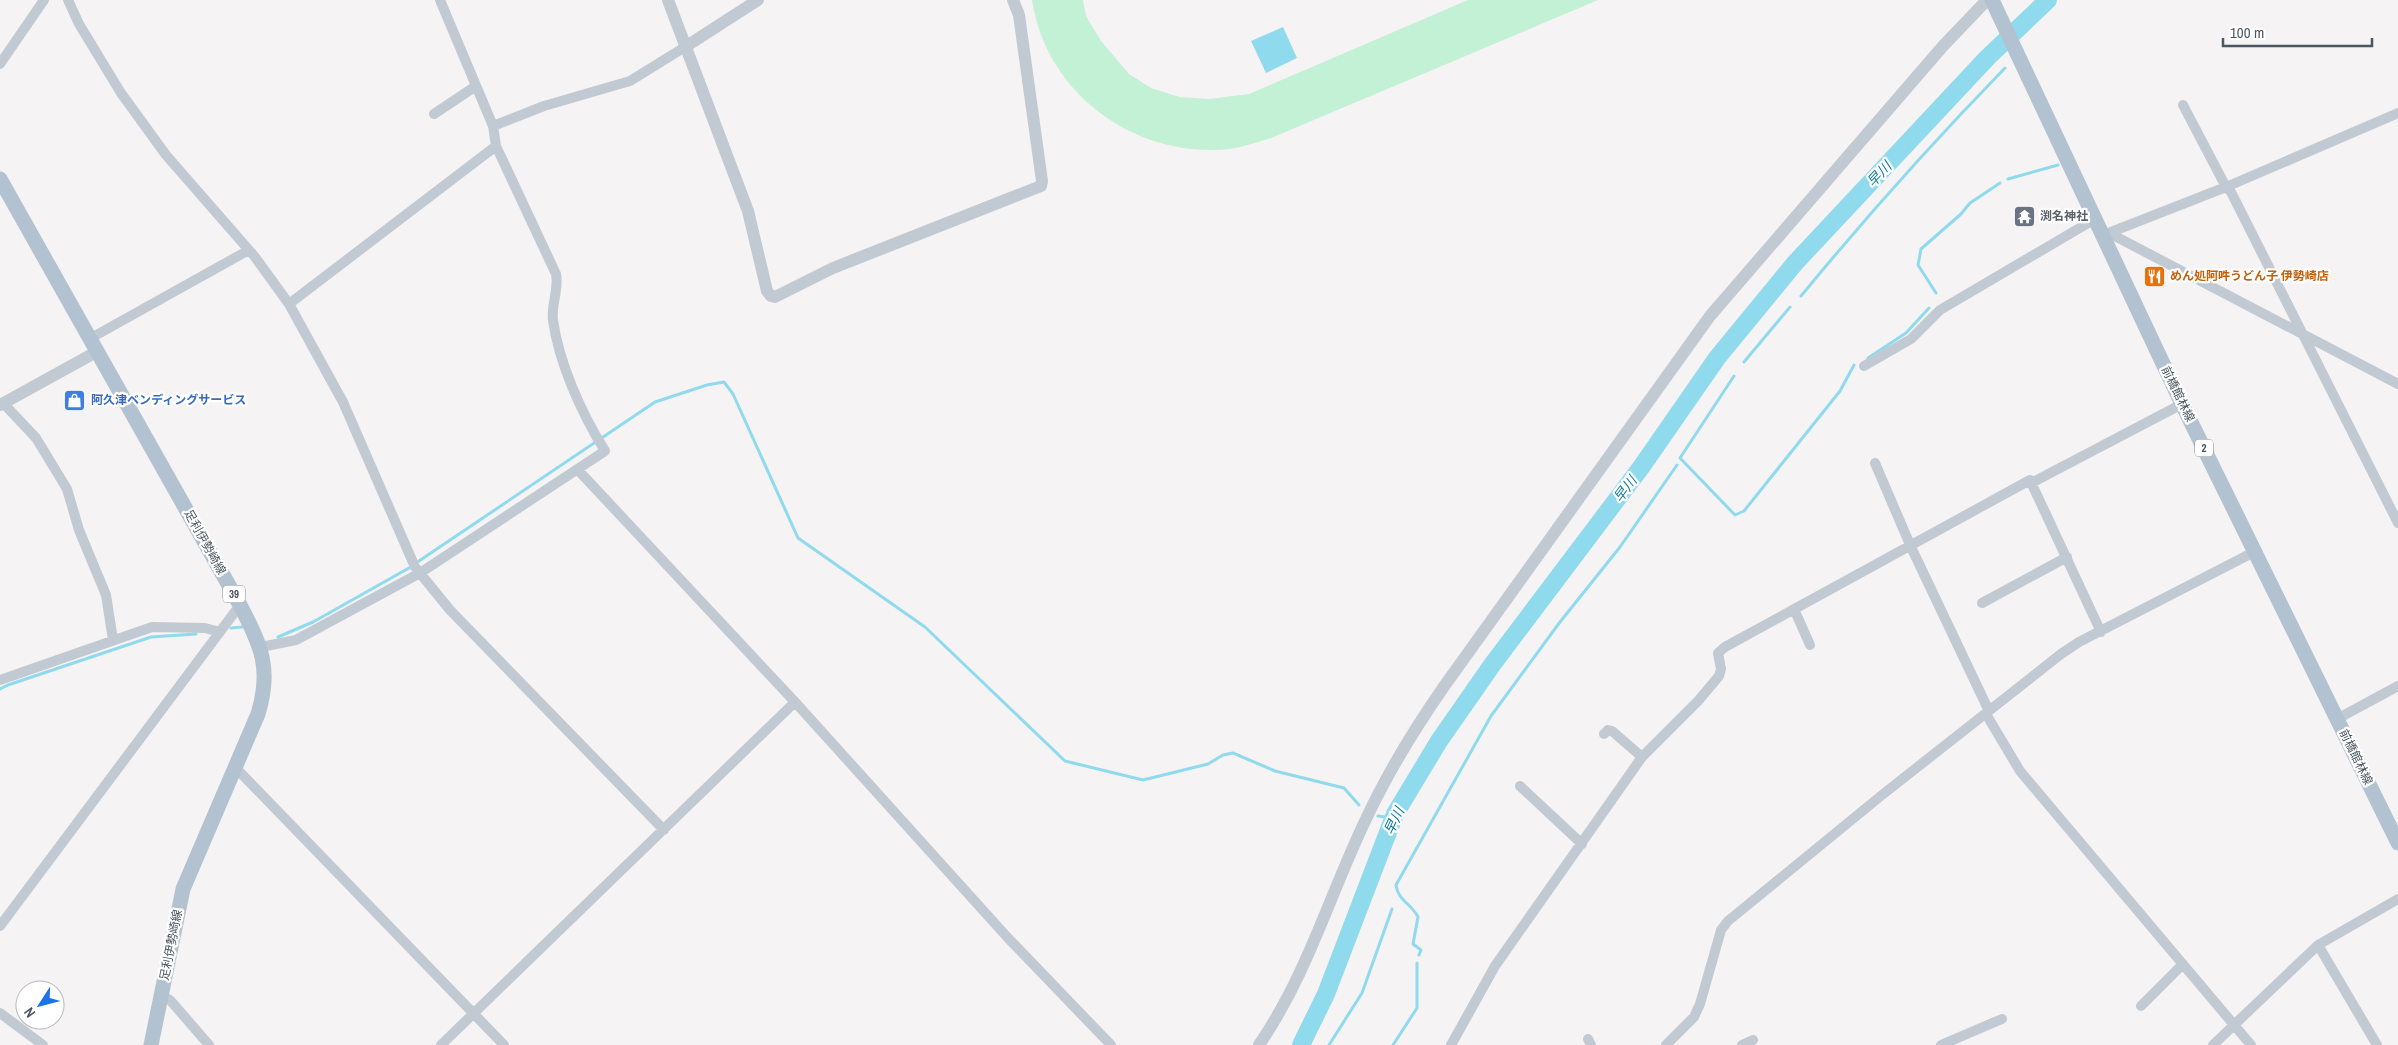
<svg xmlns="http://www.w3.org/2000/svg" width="2398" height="1045" font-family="'Archivo Narrow','Noto Sans JP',sans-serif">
	<rect width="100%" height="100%" fill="#f5f3f3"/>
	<!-- pitch -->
	<path fill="#c3f1d5" d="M1032 0H1083L1086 16 1101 41 1129 74 1151 88 1179 97 1209 99 1249 94 1468 0H1598L1271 138C1257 142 1243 147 1230 149 1136 159 1046 94 1032 0Z"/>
	<!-- water -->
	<path fill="#90daee" d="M1283 27 1297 58 1266 73 1251 41Z"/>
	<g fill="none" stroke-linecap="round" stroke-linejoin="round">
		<!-- stream -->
		<path stroke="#90daee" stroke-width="3" d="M2008 179 2058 165
			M1936 293 1918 265 1921 249 1961 214 1970 203 2000 183
			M1801 296C1866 217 1933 142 2005 68
			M1868 358 1906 333 1929 308
			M1744 362 1790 307
			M1734 376 1680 458 1735 515 1744 511 1840 391 1854 365
			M419 561 655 402 707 385 724 382 733 394 798 538 925 627 1065 761 1143 780 1208 764 1223 755 1233 753 1275 771 1344 788 1359 805
			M231 628 242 627
			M278 637 313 622 409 568
			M0 689 8 685 151 637 196 634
			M1378 816 1393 818
			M1419 955 1421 950 1413 944 1418 917C1411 903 1398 901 1396 885L1491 716 1560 622 1620 547 1677 465
			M1329 1045 1362 993 1392 909
			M1393 1045 1417 1008V963"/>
		<!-- river -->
		<path stroke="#90daee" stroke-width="18" d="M1301 1045 1326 994 1395 814 1439 741 1492 665 1642 466 1717 358 1795 263 1988 57 2048 0"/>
		<!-- minor -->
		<path stroke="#c1cad2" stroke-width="10" d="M68 0 79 24 121 93 166 155 255 257 289 304 343 402 415 567 450 610 664 830
			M0 64 44 0
			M2183 105 2226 187 2231 192 2398 523
			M434 114 476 86
			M493 126 544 106 630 81 685 47
			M2109 233 2398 384
			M2106 234 2226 187 2398 113
			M289 304 496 146
			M91 338 249 250
			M1864 366 1911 339 1940 310 2095 219
			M3 403 36 438 67 489 79 530 106 595 113 640
			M1875 463 1911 547 1989 711
			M578 470 795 702 1008 938 1111 1045
			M2033 482 2182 404
			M1982 603 2067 557
			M1794 609 1810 645
			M261 647 296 640 420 573 605 451C582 414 559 364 553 320 551 304 559 290 556 274L496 146 493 126 440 0
			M0 680 152 627 205 628 220 632
			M1986 714 2020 771 2251 1045
			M2337 719 2398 686
			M1604 734 1608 730 1612 731 1642 757
			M235 767 504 1045
			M1520 786 1582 844
			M0 926 240 605
			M2318 945 2377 1045
			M161 995 170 1000 209 1045
			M2141 1006 2183 964
			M0 1013 43 1045
			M1588 1039 1591 1045
			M441 1045 795 702
			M1451 1045 1495 966 1642 757 1698 701 1719 676 1721 669 1718 653 1725 647 2030 480 2101 632
			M1666 1045 1694 1017 1700 1004 1721 930 1728 921 1882 795 2061 654 2079 642 2254 552
			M1742 1045 1753 1040
			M1941 1045 2002 1019
			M2213 1045 2318 945 2398 899"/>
		<!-- tertiary -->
		<path stroke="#c1cad2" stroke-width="12" d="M668 0 748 211 767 291 771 296 775 297 833 268 1041 186 1042 181 1019 15 1013 0
			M685 47 758 0
			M0 405 98 351
			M1259 1045C1308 973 1329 896 1366 819 1388 772 1415 728 1445 685L1710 316 1943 46 1987 0"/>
		<!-- primary -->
		<path stroke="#b3c2d1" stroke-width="15" d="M1992 0 2182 404 2398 843
			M0 179 240 605C261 645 272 669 258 714L183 889 151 1045"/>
	</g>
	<!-- icons -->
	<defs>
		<symbol id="temple-square" viewBox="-11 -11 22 22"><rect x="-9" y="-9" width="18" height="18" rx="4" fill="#6b7280" stroke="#fff"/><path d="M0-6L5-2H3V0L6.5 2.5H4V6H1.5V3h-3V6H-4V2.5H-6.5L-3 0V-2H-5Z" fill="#fff"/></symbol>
		<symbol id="restaurant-square" viewBox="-11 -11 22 22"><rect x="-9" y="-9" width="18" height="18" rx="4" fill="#e8710a" stroke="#fff"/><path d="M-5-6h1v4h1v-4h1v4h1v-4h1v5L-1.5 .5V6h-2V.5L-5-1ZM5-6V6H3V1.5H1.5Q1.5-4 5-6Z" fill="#fff"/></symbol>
		<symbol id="shop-square" viewBox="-11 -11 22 22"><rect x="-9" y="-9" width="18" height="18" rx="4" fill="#3f7fe0" stroke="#fff"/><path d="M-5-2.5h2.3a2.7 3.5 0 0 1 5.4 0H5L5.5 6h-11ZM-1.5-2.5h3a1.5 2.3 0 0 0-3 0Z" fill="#fff"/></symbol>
	</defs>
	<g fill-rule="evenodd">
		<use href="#temple-square" x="2012" y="204" width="25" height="25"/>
		<use href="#restaurant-square" x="2142" y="264" width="25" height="25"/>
		<use href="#shop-square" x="62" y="388" width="25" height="25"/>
	</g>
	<g text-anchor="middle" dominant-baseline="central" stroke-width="4.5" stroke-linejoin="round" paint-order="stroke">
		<!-- shield labels -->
		<g fill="#fff" stroke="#808990" stroke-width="1">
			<rect x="2195" y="439.5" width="18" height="17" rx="4"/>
			<rect x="223" y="585.5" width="22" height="17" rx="4"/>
		</g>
		<g font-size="11" font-weight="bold" fill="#4a5661">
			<text x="2204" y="448">2</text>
			<text x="234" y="594">39</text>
		</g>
		<!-- worship labels -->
		<g font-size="12" font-weight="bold" fill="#5b616d" stroke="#fff" text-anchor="start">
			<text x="2040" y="216">渕名神社</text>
		</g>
		<!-- food labels -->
		<g font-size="12" font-weight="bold" fill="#c56008" stroke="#fff" text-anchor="start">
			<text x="2170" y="276">めん処阿吽うどん子 伊勢崎店</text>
		</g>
		<!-- street labels -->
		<g font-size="12" fill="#4a5661" stroke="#fff">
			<text transform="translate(2178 394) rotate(64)">前橋館林線</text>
			<text transform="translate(205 542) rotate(61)">足利伊勢崎線</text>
			<text transform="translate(2356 757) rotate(64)">前橋館林線</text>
			<text transform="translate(171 945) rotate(-79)">足利伊勢崎線</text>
		</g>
		<!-- shop labels -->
		<g font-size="12" font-weight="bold" fill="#366cbe" stroke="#fff" text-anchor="start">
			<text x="91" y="400">阿久津ベンディングサービス</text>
		</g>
		<!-- water labels -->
		<g font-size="14" font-style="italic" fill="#0c7c9b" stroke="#fff">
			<text transform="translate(1879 174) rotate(-47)">早川</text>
			<text transform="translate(1625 489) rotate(-53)">早川</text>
			<text transform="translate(1394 821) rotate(-65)">早川</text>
		</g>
	</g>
	<!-- north arrow -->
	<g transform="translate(40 1005) rotate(234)"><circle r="24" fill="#ffffff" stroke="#b7bbc0"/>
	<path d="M0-4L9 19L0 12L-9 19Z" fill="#1a73e8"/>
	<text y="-8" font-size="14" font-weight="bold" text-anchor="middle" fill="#4a5661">N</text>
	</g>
	<!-- scale -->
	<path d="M2223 38v8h149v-8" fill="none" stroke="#4a5661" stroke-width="2.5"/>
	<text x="2230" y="38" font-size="15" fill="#4a5661" stroke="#ffffff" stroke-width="4" paint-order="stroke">100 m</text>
</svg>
